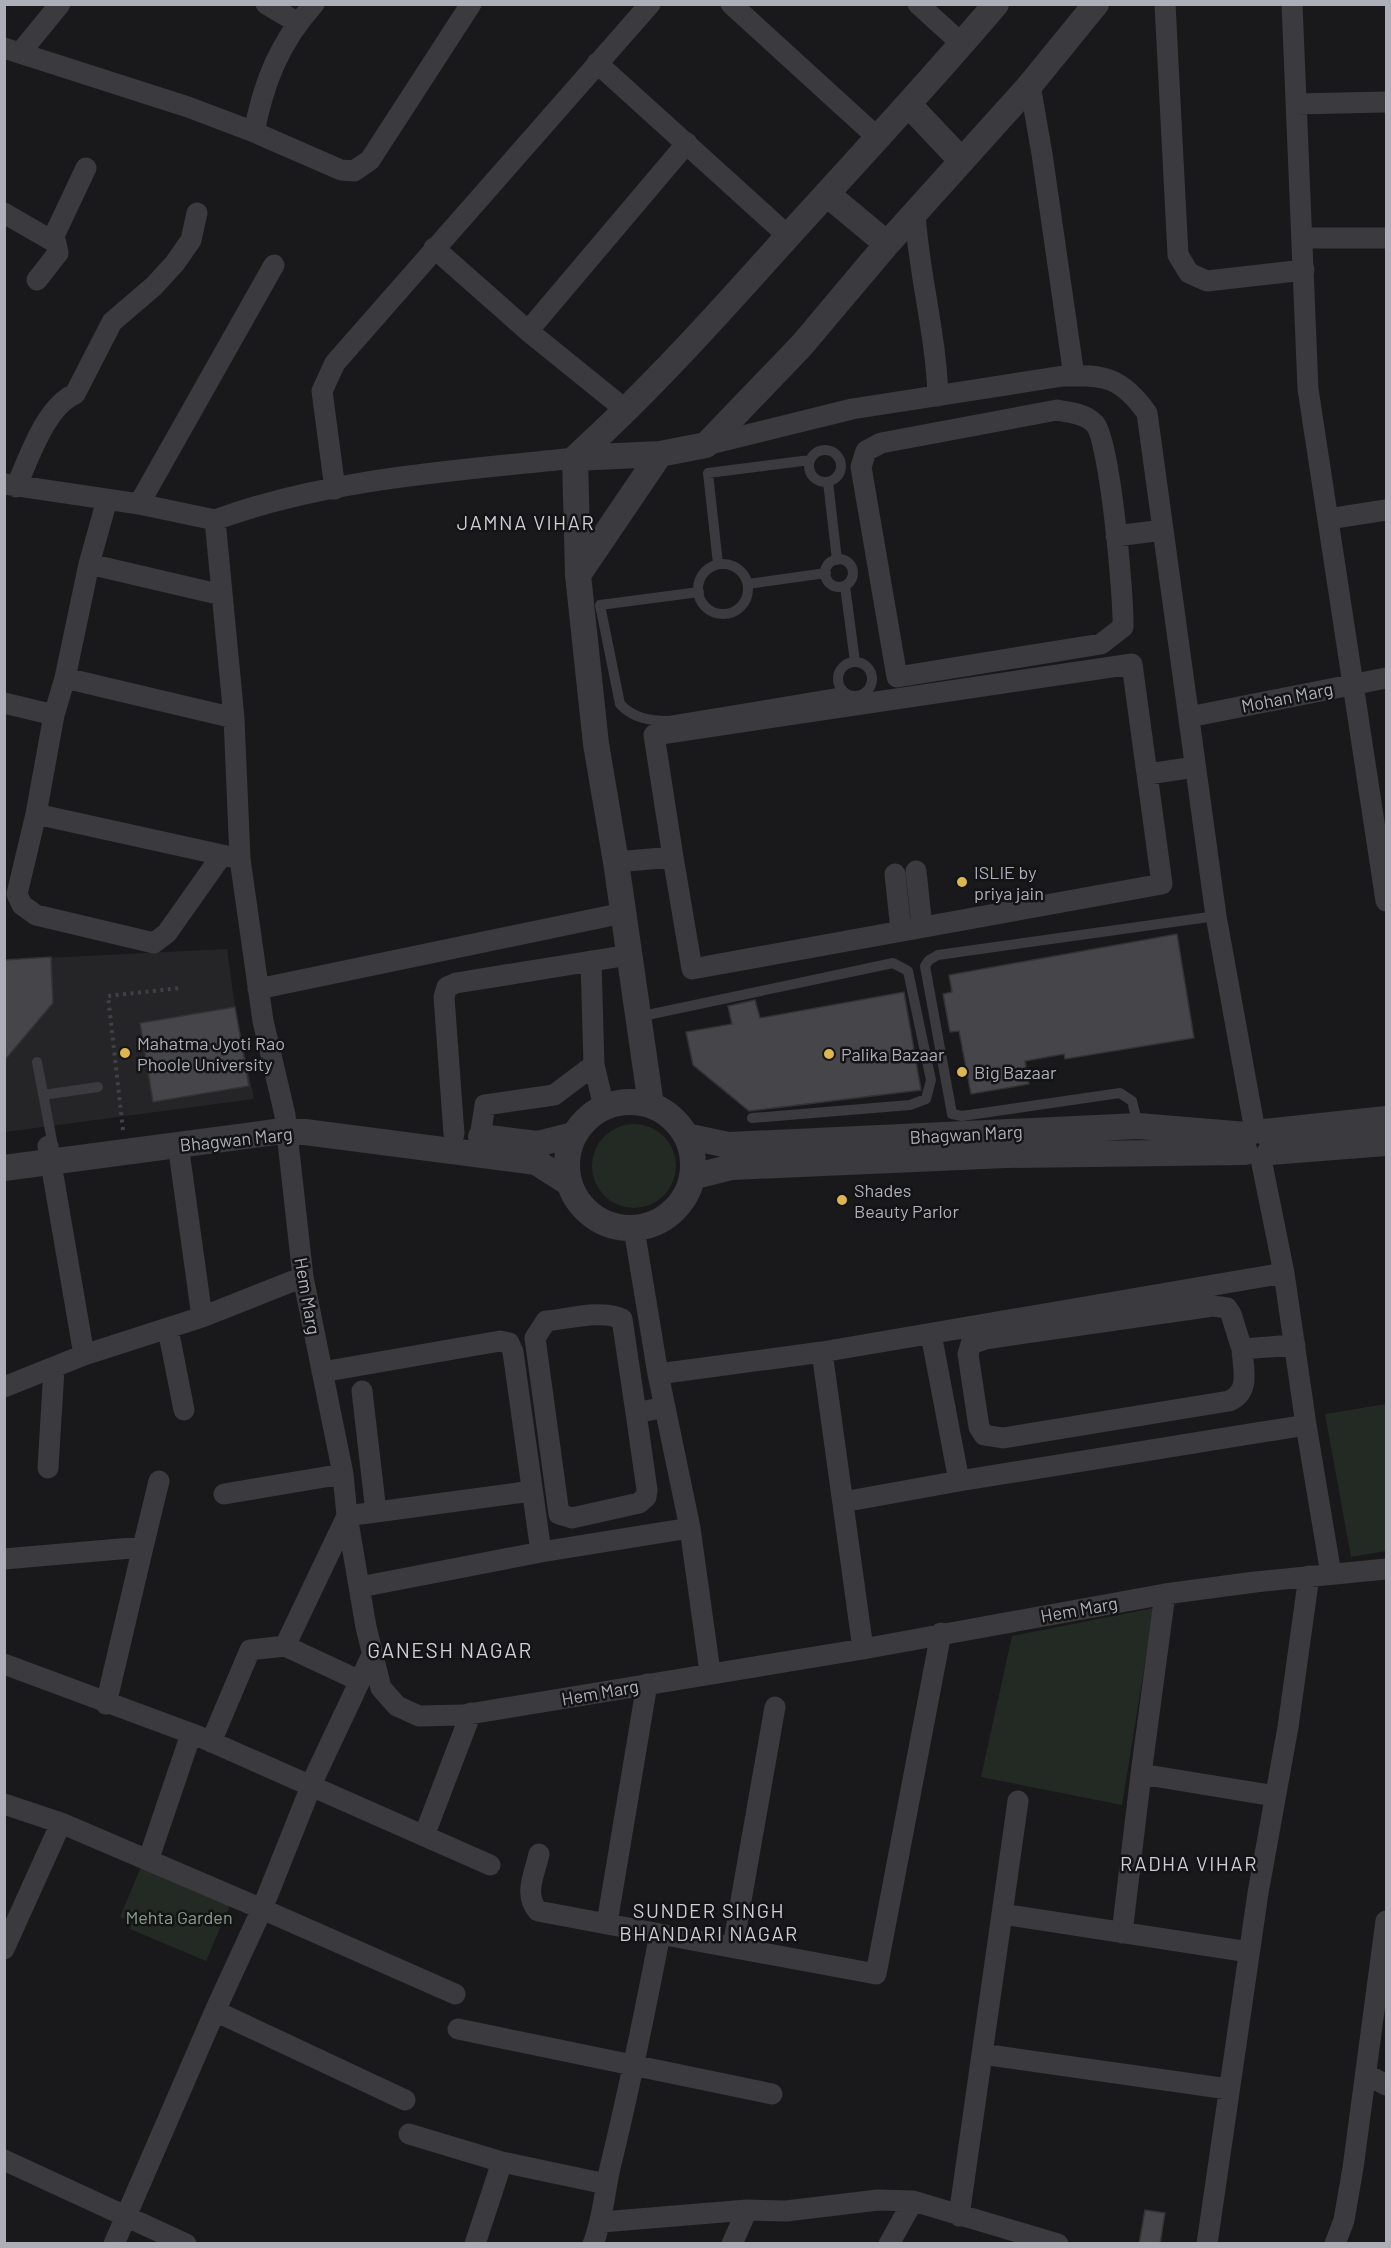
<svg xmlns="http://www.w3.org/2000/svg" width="1391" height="2248" font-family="Barlow,sans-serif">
	<rect width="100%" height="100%" fill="#19181a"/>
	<!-- built -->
	<path fill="#252527" d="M227 949 235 1007 254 1099 5 1132 4 960Z"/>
	<!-- green -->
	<path fill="#232a24" d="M592 1166a42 42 0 1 1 84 0a42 42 0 1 1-84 0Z
		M1386 1404V1551L1351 1557 1325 1414Z
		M1154 1608 1122 1805 981 1777 1012 1636Z
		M141 1867 230 1905 206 1961 130 1929 132 1922 120 1917Z"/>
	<!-- building -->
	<path fill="#46464a" stroke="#333336" stroke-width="1.5" d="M1177 934 1194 1038 1065 1059 1064 1054 1025 1061 1029 1084 971 1094 959 1031 950 1032 943 994 952 992 949 975Z
		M51 957 53 1003 4 1061V960Z
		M904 992 921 1090 749 1111 693 1065 686 1032 732 1024 728 1006 755 1000 760 1018Z
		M235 1007 249 1086 153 1102 140 1023Z
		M1145 2210 1165 2213 1160 2244H1139Z"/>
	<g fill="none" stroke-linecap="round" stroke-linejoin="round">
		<!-- path -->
		<path stroke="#404146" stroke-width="4" stroke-dasharray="3 4.5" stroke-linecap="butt" d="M123 1130 108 996 180 988"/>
		<!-- service -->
		<path stroke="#3a3a3f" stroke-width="10" d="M809 466a16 16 0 1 1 32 0a16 16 0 1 1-32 0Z
			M828 482 837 560
			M825 573a14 14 0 1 1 28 0a14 14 0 1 1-28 0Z
			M718 564 708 473 810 460
			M698 589a25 25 0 1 1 50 0a25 25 0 1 1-50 0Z
			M748 584 826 573
			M845 586 855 662
			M699 592 600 605 620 704C633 718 649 721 669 721L844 692
			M838 679a17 17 0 1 1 34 0a17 17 0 1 1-34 0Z
			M638 1017 893 963 908 971 931 1080 926 1099 910 1105 752 1118
			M37 1062 53 1146
			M43 1095 98 1087
			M1138 1125 1132 1101 1120 1093 962 1116 952 1114 925 966 929 960 938 955 1216 916"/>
		<!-- minor -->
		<path stroke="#3a3a3f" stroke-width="21" d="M266 4 298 23
			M731 4 878 138
			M918 4 962 44
			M1165 4 1178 255 1189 273 1207 281 1304 270
			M1292 4 1308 389 1386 901
			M4 48 188 107 254 132C264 82 279 43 314 4
			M20 53 60 4
			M597 63 788 236
			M1030 85 1042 154 1074 376
			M1296 104 1386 102
			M254 132 341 170 354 171 370 160 471 4
			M4 213 56 243 58 253 37 280
			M915 214C919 275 936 334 938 396
			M1302 238H1386
			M52 240 86 168
			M434 248 528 331 627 411
			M528 331 687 143
			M1057 410C1070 413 1085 413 1095 424 1110 441 1124 598 1123 627L1101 644 897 677 861 467 866 451 881 443Z
			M706 445 852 409 1063 376C1105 374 1122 378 1147 413L1216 916 1255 1131
			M575 458C454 471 329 478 215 520L234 718 240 859 263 1021 285 1115 303 1277 343 1474 347 1516 366 1627 381 1688 397 1706 419 1716 463 1715 863 1649 1165 1594 1255 1582 1386 1569
			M5 484 139 504 215 520
			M16 487C29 458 46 406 75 394L112 322 154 286 175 263 191 240 197 213
			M335 489 322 391 335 363 650 4
			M139 504 274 265
			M1328 519 1386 510
			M1116 536 1163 530
			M89 564 222 595
			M65 678 89 564 107 500
			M4 703 54 715
			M1189 717 1386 678
			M1148 774 1195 767
			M36 814 54 715 65 678 234 718
			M222 855 167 933 154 943 36 915 22 905 17 894 36 814 222 855 240 859
			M616 862 673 857 692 969 1162 884 1132 664 654 735 673 857
			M916 871 922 927
			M895 874 901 931
			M591 961 594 1065 604 1107
			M258 989 623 913
			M454 1134 444 997 447 987 456 983 629 955
			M480 1137 485 1105 554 1095 594 1065
			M178 1144 202 1317
			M48 1146 84 1355
			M1261 1159 1284 1273 1306 1425
			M634 1229 658 1374 690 1528 710 1672
			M168 1329 184 1410
			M931 1334 959 1481
			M1242 1349 1231 1314 1227 1308 1213 1306 985 1339 971 1344 968 1354 979 1427 984 1435 1003 1438 1229 1401C1251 1392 1243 1369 1242 1349L1295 1345
			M822 1352 1284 1273
			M322 1372 500 1341 509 1343 513 1352 541 1552
			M658 1374 822 1352 863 1649
			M4 1387 84 1355 202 1317 303 1277
			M362 1391 376 1512
			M636 1413 622 1319C601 1309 569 1319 546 1321L535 1338 559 1514 572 1518 639 1503 646 1497 647 1490 636 1413 665 1407
			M48 1468 54 1369
			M224 1494 343 1474
			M843 1502 959 1481 1306 1425 1331 1574
			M143 1547 159 1481
			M4 1559 143 1547 106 1704
			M360 1587 541 1552 690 1528
			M4 1664 198 1736 490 1865
			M360 1681 285 1646 347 1516 532 1491
			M211 1742 250 1650 285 1646
			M1141 1774 1165 1594
			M4 1804 61 1823
			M424 1836 471 1713
			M539 1854C535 1873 523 1895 538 1911L660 1934
			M149 1858 191 1734
			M1002 1914 1018 1801
			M607 1923 647 1684
			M1122 1933 1141 1774 1275 1796
			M733 1946 775 1707
			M4 1949 61 1823 262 1909 316 1774 373 1653
			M215 2011 262 1909 455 1994
			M458 2029 772 2094
			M982 2054 1002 1914 1249 1952
			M1366 2074 1386 2085
			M409 2134 502 2162 606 2184
			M4 2160 186 2244
			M959 2216 982 2054 1228 2089
			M602 2222 747 2210 786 2211 878 2200 913 2201 1058 2244
			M114 2244 215 2011 405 2100
			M475 2244 502 2162
			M593 2244C603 2219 604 2194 610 2168 629 2090 645 2012 660 1934L876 1974 941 1633
			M732 2244 747 2210
			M889 2244 913 2201
			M1207 2244 1258 1893 1288 1727 1309 1576
			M1335 2244 1344 2220 1353 2168 1386 1921"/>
		<!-- tertiary -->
		<path stroke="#3a3a3f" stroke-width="26" d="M909 105 962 161
			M827 194 887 244
			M575 458 660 454 706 445 802 345 887 244 1030 85 1096 4
			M578 575 660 454
			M567 1165a63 63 0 1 1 126 0a63 63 0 1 1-126 0Z
			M651 1105 616 862 596 744 578 575 575 458C651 389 720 312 789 235 859 158 929 83 996 4
			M1264 1132 1386 1119
			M686 1136 728 1145 1138 1126 1247 1135
			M481 1137 537 1144 573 1135
			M1270 1152 1386 1143
			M4 1168 275 1132H305L536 1162 569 1183
			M692 1177 732 1167 1006 1155 1245 1152"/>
	</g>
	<!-- markers -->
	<g fill="#ddb64e" stroke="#141315" stroke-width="2">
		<circle cx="962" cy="882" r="6"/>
		<circle cx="125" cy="1053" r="6"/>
		<circle cx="829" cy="1054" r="6"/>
		<circle cx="962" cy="1072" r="6"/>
		<circle cx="842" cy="1200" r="6"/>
	</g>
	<g text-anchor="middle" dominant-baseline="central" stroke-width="5" stroke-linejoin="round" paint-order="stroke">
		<!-- street labels -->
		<g font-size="18" fill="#acafb8" stroke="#141315">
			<text transform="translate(1287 697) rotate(-11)">Mohan Marg</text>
			<text transform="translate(966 1134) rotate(-3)">Bhagwan Marg</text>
			<text transform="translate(236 1139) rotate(-6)">Bhagwan Marg</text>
			<text transform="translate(308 1296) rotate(80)">Hem Marg</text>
			<text transform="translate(1079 1609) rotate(-10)">Hem Marg</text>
			<text transform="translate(600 1692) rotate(-10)">Hem Marg</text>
		</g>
		<!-- poi labels -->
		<g font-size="18" fill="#acafb8" stroke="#141315" text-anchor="start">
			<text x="974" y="872">ISLIE by<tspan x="974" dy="21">priya jain</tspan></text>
			<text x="137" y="1043">Mahatma Jyoti Rao<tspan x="137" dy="21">Phoole University</tspan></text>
			<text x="841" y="1054">Palika Bazaar</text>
			<text x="974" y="1072">Big Bazaar</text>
			<text x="854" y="1190">Shades<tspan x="854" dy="21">Beauty Parlor</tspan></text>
		</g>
		<!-- park labels -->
		<g font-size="18" fill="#86a189" stroke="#141315">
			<text x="179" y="1917">Mehta Garden</text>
		</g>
		<!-- neighbourhood labels -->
		<g font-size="20" letter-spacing="1.5" fill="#cdced5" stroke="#141315">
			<text x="526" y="522">JAMNA VIHAR</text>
			<text x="1189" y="1863">RADHA VIHAR</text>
			<text x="709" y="1910">SUNDER SINGH<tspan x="709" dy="23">BHANDARI NAGAR</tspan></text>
		</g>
		<!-- quarter labels -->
		<g font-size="21" letter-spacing="1.5" fill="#cdced5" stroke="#141315">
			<text x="450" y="1649">GANESH NAGAR</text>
		</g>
	</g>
	<!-- border -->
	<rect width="1391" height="2248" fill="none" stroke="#acafb8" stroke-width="12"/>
</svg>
